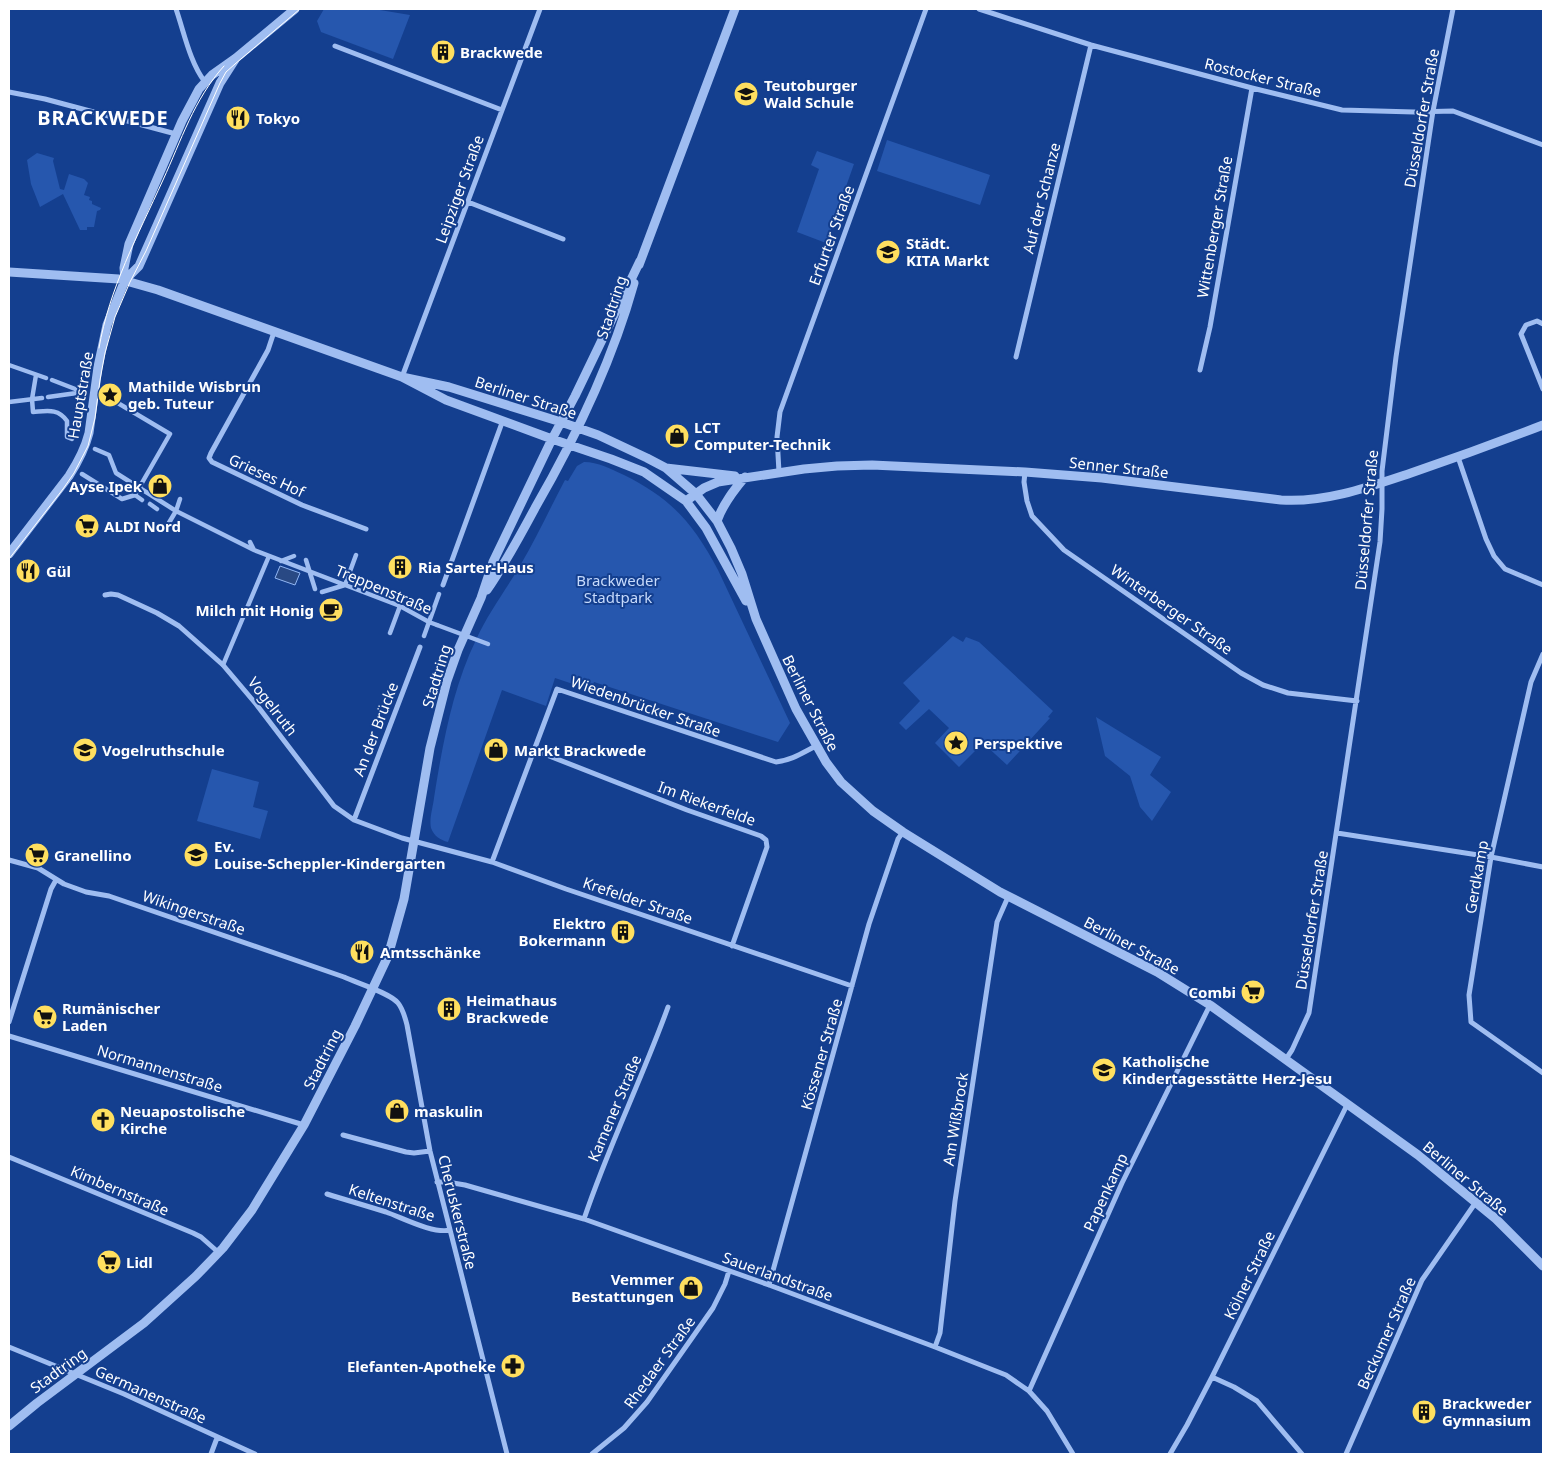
<svg xmlns="http://www.w3.org/2000/svg" width="1552" height="1463" font-family="'Noto Sans',sans-serif">
	<rect width="100%" height="100%" fill="#143f8f"/>
	<!-- green -->
	<path fill="#2657ae" d="M324 9H374L410 15 393 59 321 32 317 21Z
		M887 140 990 175 980 205 877 171Z
		M817 151 854 164 826 243 797 232 819 169 811 165Z
		M37 153 54 158 53 161 60 189 64 190 69 174 84 179 88 183 84 195 90 197 89 200 92 201V204L101 208 100 210 97 211 94 227H87V230H80L63 194 40 207 31 184 27 160Z
		M584 462C598 462 611 469 624 475 672 499 693 523 718 570L790 723 778 742 594 682 591 690 555 678 546 706 502 690 448 842C440 840 434 836 431 828 429 819 433 807 434 798 442 747 453 686 476 640 488 613 506 590 521 564 537 537 550 508 565 480L568 481 577 466Z
		M953 636 963 642 966 637 979 642 1053 711 1048 717 1050 718 1007 765 983 743 959 767 935 743 949 728 929 709 906 730 899 723 920 701 903 683Z
		M1096 717 1161 757 1150 775 1171 792 1152 821 1140 807 1130 776 1105 756Z
		M212 769 259 782 253 807 268 811 260 839 197 821Z"/>
	<!-- water -->
	<path fill="#294984" stroke="#91b6f4" d="M280 566 300 573 295 585 275 578Z"/>
	<g fill="none" stroke-linecap="round" stroke-linejoin="round">
		<!-- pedestrian -->
		<path stroke="#9fbdf1" stroke-width="4.5" d="M9 365 46 378
			M36 375 32 399 33 412C47 411 58 408 67 421V437L72 439
			M52 380 83 392
			M106 396 170 434 135 495
			M48 397 84 392
			M9 402 42 398
			M95 449 109 455 116 473 176 511 254 550 400 606 429 622 437 625
			M82 474 122 499 135 495 142 500
			M150 504 157 509
			M167 526 176 511 180 499
			M250 542 254 550
			M306 560 315 589
			M281 561 294 556
			M322 592 345 585 356 555
			M390 633 400 606
			M424 636 439 594
			M223 665 269 556"/>
		<!-- minor -->
		<path stroke="#9fbdf1" stroke-width="5" d="M176 9C184 32 190 63 205 82
			M979 9 1091 45 1252 88 1342 110 1414 112 1453 111 1543 145
			M335 46 502 110
			M9 92 45 99 176 134
			M468 202 563 239
			M1543 324 1537 321 1526 325 1521 334 1543 389
			M274 332 268 350 211 453 209 458 212 462 302 505 366 529
			M1016 357 1091 45
			M1200 370 1210 327 1252 88
			M402 377 540 9
			M1458 457 1486 539 1494 556 1505 569 1543 585
			M779 472 777 437 780 412 926 9
			M1025 472 1024 482 1027 501 1032 516 1064 550 1241 673 1263 685 1288 693 1357 701
			M443 585 503 420
			M105 595 111 594 118 595 157 613 179 626 223 665 256 704 334 806 354 820 402 838 492 862 566 889 852 986
			M1543 654 1531 682 1491 857 1469 995 1471 1022 1543 1073
			M534 750 687 810 761 836 766 840 767 847 732 946
			M354 820 420 647
			M1337 833 1491 857 1543 867
			M9 860 38 868 64 884 86 892 109 896 344 977C357 983 390 993 398 1003 403 1009 405 1017 407 1025L430 1151 507 1454
			M492 862 557 689 776 762C792 760 802 753 816 746
			M9 1022 51 889 56 880
			M9 1036 304 1125
			M1286 1059 1292 1050 1309 1013 1380 542 1382 509V471L1396 357 1433 111 1453 9
			M343 1135 406 1152 414 1153 430 1151
			M9 1157 193 1233 201 1237 218 1252
			M437 1182H447L465 1185 584 1219 769 1285 935 1347 1006 1375 1029 1391 1047 1411 1073 1454
			M327 1194C346 1200 367 1206 386 1212 403 1218 433 1234 450 1230
			M584 1219C608 1147 642 1079 668 1007
			M769 1285 869 924 898 839 903 832
			M9 1347 124 1394 255 1454
			M935 1347 940 1333 955 1201 997 922 1008 897
			M1212 1377 1234 1387 1257 1401 1302 1454
			M1029 1391 1122 1183 1210 1005
			M211 1454 217 1438
			M592 1454 624 1428 647 1402 713 1308 725 1284 729 1271
			M1170 1454 1187 1425 1212 1377 1347 1105
			M1346 1454 1422 1280 1476 1202"/>
		<!-- tertiary -->
		<path stroke="#9fbdf1" stroke-width="9" d="M639 265 735 9
			M9 272 119 279 158 290 402 377 446 400 552 439 611 459 644 472 686 501 706 528 746 601
			M125 280 124 268 129 244 182 121 199 89 212 75 236 58 295 9
			M402 377 449 387 561 422 598 435 647 458 666 468 696 494 717 521 731 548 742 574 756 619 796 709 826 762 841 782 873 811 903 832 1000 892 1157 972 1210 1005 1418 1155 1496 1219 1543 1266
			M666 468 735 476
			M686 501 704 488 718 482 804 469 837 466 872 465 1025 472 1102 478 1281 500C1325 503 1369 487 1411 473 1455 458 1499 442 1543 425
			M717 521C723 504 733 491 745 477
			M9 554 69 476C78 462 85 449 89 433L98 367 107 325 125 280 139 266 220 83 236 58
			M487 590C505 564 520 536 535 508 576 437 612 362 634 283
			M9 1426 37 1403 144 1323 196 1276 223 1248 252 1210 304 1125 355 1026 388 956 404 899 430 748 447 681 458 650 481 598 493 562 552 439 575 396 640 261"/>
		<!-- tram -->
		<path stroke="#fff" stroke-width="1" d="M99 348C109 289 138 235 163 180 181 141 194 99 224 66
			M9 559 63 489 74 473 88 446 95 418 100 380 105 353 115 317 130 282 146 251 220 83 226 72 235 64 300 9"/>
		<!-- pedestrian-bridge -->
		<path stroke="#9fbdf1" stroke-width="4.5" d="M437 625 488 644"/>
	</g>
	<!-- icons -->
	<defs>
		<symbol id="building-disc" viewBox="-11 -11 22 22"><circle r="9.5" fill="#ffdf5f" stroke="#143f8f"/><path d="M-4-6H4V6H1V3H-1V6H-4ZM-2.5-4.3h1.7v1.8h-1.7ZM.8-4.3h1.7v1.8H.8ZM-2.5-1h1.7V.8h-1.7ZM.8-1h1.7V.8H.8Z" fill="#111"/></symbol>
		<symbol id="school-disc" viewBox="-11 -11 22 22"><circle r="9.5" fill="#ffdf5f" stroke="#143f8f"/><path d="M0-5L7-2L0 1L-7-2ZM-4 1L0 2.5L4 1V4Q0 6-4 4Z" fill="#111"/></symbol>
		<symbol id="restaurant-disc" viewBox="-11 -11 22 22"><circle r="9.5" fill="#ffdf5f" stroke="#143f8f"/><path d="M-5-6h1v4h1v-4h1v4h1v-4h1v5L-1.5 .5V6h-2V.5L-5-1ZM5-6V6H3V1.5H1.5Q1.5-4 5-6Z" fill="#111"/></symbol>
		<symbol id="sight-disc" viewBox="-11 -11 22 22"><circle r="9.5" fill="#ffdf5f" stroke="#143f8f"/><path d="M0-6L1.8-2.2L6-1.7L2.9 1.2L3.7 5.4L0 3.3L-3.7 5.4L-2.9 1.2L-6-1.7L-1.8-2.2Z" fill="#111"/></symbol>
		<symbol id="shop-disc" viewBox="-11 -11 22 22"><circle r="9.5" fill="#ffdf5f" stroke="#143f8f"/><path d="M-5-2.5h2.3a2.7 3.5 0 0 1 5.4 0H5L5.5 6h-11ZM-1.5-2.5h3a1.5 2.3 0 0 0-3 0Z" fill="#111"/></symbol>
		<symbol id="supermarket-disc" viewBox="-11 -11 22 22"><circle r="9.5" fill="#ffdf5f" stroke="#143f8f"/><path d="M-6-5.5h2.5l.6 2H6L4.5 2H-2.5L-4.4-4H-6ZM-1.5 3.2a1.3 1.3 0 1 0 .1 0ZM3 3.2a1.3 1.3 0 1 0 .1 0Z" fill="#111"/></symbol>
		<symbol id="cafe-disc" viewBox="-11 -11 22 22"><circle r="9.5" fill="#ffdf5f" stroke="#143f8f"/><path d="M-5.5-4.5H6V0H3Q3 3.5 0 3.5H-2.5Q-5.5 3.5-5.5 0ZM3-3.2v2h1.7v-2ZM-6 4.5H4V6H-6Z" fill="#111"/></symbol>
		<symbol id="church-disc" viewBox="-11 -11 22 22"><circle r="9.5" fill="#ffdf5f" stroke="#143f8f"/><path d="M-1.2-6h2.4v3.5h3.3v2.4h-3.3V6h-2.4V-.1h-3.3v-2.4h3.3Z" fill="#111"/></symbol>
		<symbol id="pharmacy-disc" viewBox="-11 -11 22 22"><circle r="9.5" fill="#ffdf5f" stroke="#143f8f"/><path d="M-2-6h4v4h4v4h-4v4h-4v-4h-4v-4h4Z" fill="#111"/></symbol>
	</defs>
	<g fill-rule="evenodd">
		<use href="#building-disc" x="429" y="38" width="28" height="28"/>
		<use href="#school-disc" x="732" y="80" width="28" height="28"/>
		<use href="#restaurant-disc" x="224" y="104" width="28" height="28"/>
		<use href="#school-disc" x="874" y="238" width="28" height="28"/>
		<use href="#sight-disc" x="96" y="381" width="28" height="28"/>
		<use href="#shop-disc" x="663" y="422" width="28" height="28"/>
		<use href="#shop-disc" x="146" y="472" width="28" height="28"/>
		<use href="#supermarket-disc" x="73" y="512" width="28" height="28"/>
		<use href="#building-disc" x="386" y="553" width="28" height="28"/>
		<use href="#restaurant-disc" x="14" y="557" width="28" height="28"/>
		<use href="#cafe-disc" x="317" y="596" width="28" height="28"/>
		<use href="#sight-disc" x="942" y="729" width="28" height="28"/>
		<use href="#school-disc" x="71" y="736" width="28" height="28"/>
		<use href="#shop-disc" x="482" y="736" width="28" height="28"/>
		<use href="#supermarket-disc" x="23" y="841" width="28" height="28"/>
		<use href="#school-disc" x="182" y="841" width="28" height="28"/>
		<use href="#building-disc" x="609" y="918" width="28" height="28"/>
		<use href="#restaurant-disc" x="348" y="938" width="28" height="28"/>
		<use href="#supermarket-disc" x="1239" y="978" width="28" height="28"/>
		<use href="#building-disc" x="435" y="995" width="28" height="28"/>
		<use href="#supermarket-disc" x="31" y="1003" width="28" height="28"/>
		<use href="#school-disc" x="1090" y="1056" width="28" height="28"/>
		<use href="#shop-disc" x="383" y="1097" width="28" height="28"/>
		<use href="#church-disc" x="89" y="1106" width="28" height="28"/>
		<use href="#supermarket-disc" x="95" y="1248" width="28" height="28"/>
		<use href="#shop-disc" x="677" y="1274" width="28" height="28"/>
		<use href="#pharmacy-disc" x="499" y="1352" width="28" height="28"/>
		<use href="#building-disc" x="1410" y="1398" width="28" height="28"/>
	</g>
	<g text-anchor="middle" dominant-baseline="central" stroke-width="4" stroke-linejoin="round" paint-order="stroke">
		<!-- poi labels -->
		<g font-size="15" font-weight="bold" fill="#fff" stroke="#143f8f" text-anchor="start">
			<text x="460" y="52">Brackwede</text>
			<text x="764" y="85">Teutoburger<tspan x="764" dy="17">Wald Schule</tspan></text>
			<text x="256" y="118">Tokyo</text>
			<text x="906" y="243">Städt.<tspan x="906" dy="17">KITA Markt</tspan></text>
			<text x="128" y="386">Mathilde Wisbrun<tspan x="128" dy="17">geb. Tuteur</tspan></text>
			<text x="694" y="427">LCT<tspan x="694" dy="17">Computer-Technik</tspan></text>
			<text x="142" y="486" text-anchor="end">Ayse Ipek</text>
			<text x="104" y="526">ALDI Nord</text>
			<text x="418" y="567">Ria Sarter-Haus</text>
			<text x="46" y="571">Gül</text>
			<text x="314" y="610" text-anchor="end">Milch mit Honig</text>
			<text x="974" y="743">Perspektive</text>
			<text x="102" y="750">Vogelruthschule</text>
			<text x="514" y="750">Markt Brackwede</text>
			<text x="214" y="846">Ev.<tspan x="214" dy="17">Louise-Scheppler-Kindergarten</tspan></text>
			<text x="54" y="855">Granellino</text>
			<text x="606" y="923" text-anchor="end">Elektro<tspan x="606" dy="17">Bokermann</tspan></text>
			<text x="380" y="952">Amtsschänke</text>
			<text x="1236" y="992" text-anchor="end">Combi</text>
			<text x="466" y="1000">Heimathaus<tspan x="466" dy="17">Brackwede</tspan></text>
			<text x="62" y="1008">Rumänischer<tspan x="62" dy="17">Laden</tspan></text>
			<text x="1122" y="1061">Katholische<tspan x="1122" dy="17">Kindertagesstätte Herz-Jesu</tspan></text>
			<text x="120" y="1111">Neuapostolische<tspan x="120" dy="17">Kirche</tspan></text>
			<text x="414" y="1111">maskulin</text>
			<text x="126" y="1262">Lidl</text>
			<text x="674" y="1279" text-anchor="end">Vemmer<tspan x="674" dy="17">Bestattungen</tspan></text>
			<text x="496" y="1366" text-anchor="end">Elefanten-Apotheke</text>
			<text x="1442" y="1403">Brackweder<tspan x="1442" dy="17">Gymnasium</tspan></text>
		</g>
		<!-- street labels -->
		<g font-size="15" fill="#fff" stroke="#143f8f">
			<text transform="translate(1263 77) rotate(14)">Rostocker Straße</text>
			<text transform="translate(1421 118) rotate(-80)">Düsseldorfer Straße</text>
			<text transform="translate(459 189) rotate(-70)">Leipziger Straße</text>
			<text transform="translate(1041 198) rotate(-76)">Auf der Schanze</text>
			<text transform="translate(1214 227) rotate(-80)">Wittenberger Straße</text>
			<text transform="translate(831 235) rotate(-70)">Erfurter Straße</text>
			<text transform="translate(611 307) rotate(-72)">Stadtring</text>
			<text transform="translate(80 395) rotate(-80)">Hauptstraße</text>
			<text transform="translate(526 397) rotate(18)">Berliner Straße</text>
			<text transform="translate(1119 467) rotate(6)">Senner Straße</text>
			<text transform="translate(267 475) rotate(25)">Grieses Hof</text>
			<text transform="translate(1366 520) rotate(-85)">Düsseldorfer Straße</text>
			<text transform="translate(384 589) rotate(23)">Treppenstraße</text>
			<text transform="translate(1172 609) rotate(35)">Winterberger Straße</text>
			<text transform="translate(436 676) rotate(-73)">Stadtring</text>
			<text transform="translate(811 703) rotate(63)">Berliner Straße</text>
			<text transform="translate(273 706) rotate(52)">Vogelruth</text>
			<text transform="translate(646 706) rotate(19)">Wiedenbrücker Straße</text>
			<text transform="translate(375 729) rotate(-69)">An der Brücke</text>
			<text transform="translate(707 803) rotate(20)">Im Riekerfelde</text>
			<text transform="translate(1476 877) rotate(-80)">Gerdkamp</text>
			<text transform="translate(638 900) rotate(19)">Krefelder Straße</text>
			<text transform="translate(194 912) rotate(19)">Wikingerstraße</text>
			<text transform="translate(1311 920) rotate(-81)">Düsseldorfer Straße</text>
			<text transform="translate(1132 945) rotate(28)">Berliner Straße</text>
			<text transform="translate(821 1054) rotate(-74)">Kössener Straße</text>
			<text transform="translate(322 1059) rotate(-63)">Stadtring</text>
			<text transform="translate(160 1068) rotate(17)">Normannenstraße</text>
			<text transform="translate(614 1108) rotate(-67)">Kamener Straße</text>
			<text transform="translate(955 1119) rotate(-81)">Am Wißbrock</text>
			<text transform="translate(1466 1178) rotate(40)">Berliner Straße</text>
			<text transform="translate(120 1190) rotate(23)">Kimbernstraße</text>
			<text transform="translate(1105 1192) rotate(-65)">Papenkamp</text>
			<text transform="translate(392 1202) rotate(18)">Keltenstraße</text>
			<text transform="translate(458 1212) rotate(76)">Cheruskerstraße</text>
			<text transform="translate(1249 1275) rotate(-64)">Kölner Straße</text>
			<text transform="translate(778 1276) rotate(20)">Sauerlandstraße</text>
			<text transform="translate(1386 1333) rotate(-66)">Beckumer Straße</text>
			<text transform="translate(659 1362) rotate(-54)">Rhedaer Straße</text>
			<text transform="translate(58 1370) rotate(-36)">Stadtring</text>
			<text transform="translate(151 1394) rotate(24)">Germanenstraße</text>
		</g>
		<!-- park labels -->
		<g font-size="15" fill="#c6dafc" stroke="#143f8f">
			<text x="618" y="580">Brackweder<tspan x="618" dy="17">Stadtpark</tspan></text>
		</g>
		<!-- district labels -->
		<g font-size="20" font-weight="bold" letter-spacing="1" fill="#fff" stroke="#143f8f">
			<text x="103" y="117">BRACKWEDE</text>
		</g>
	</g>
	<!-- border -->
	<rect width="1552" height="1463" fill="none" stroke="#ffffff" stroke-width="20"/>
</svg>
